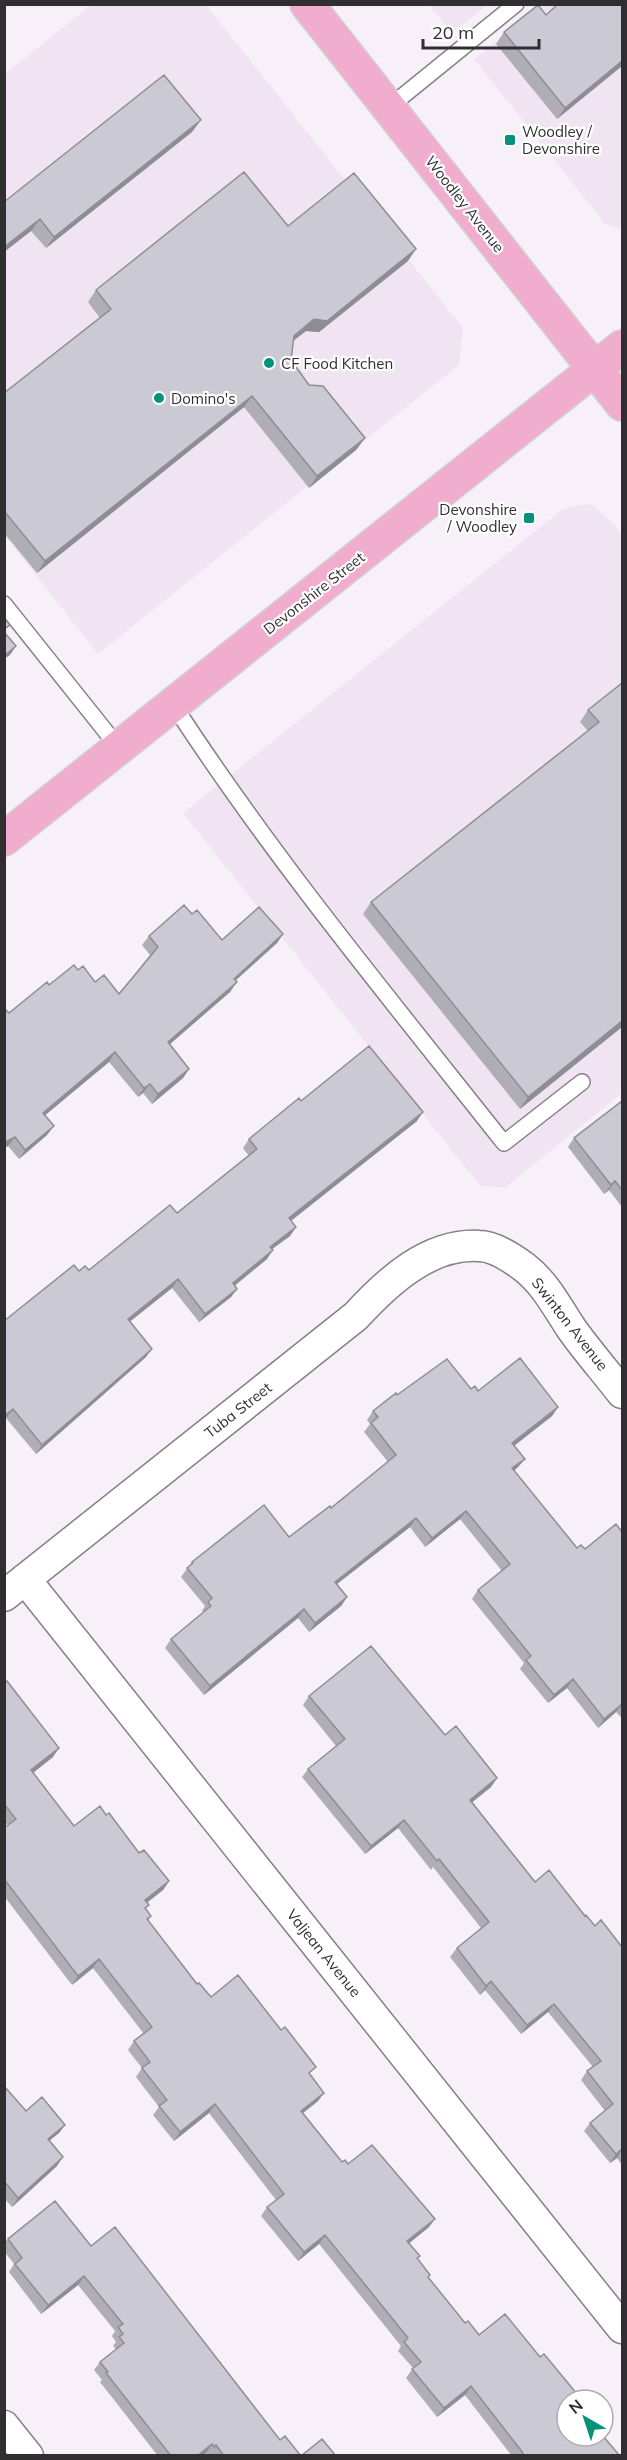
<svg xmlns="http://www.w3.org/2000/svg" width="627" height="2460" font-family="Mulish,sans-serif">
	<rect width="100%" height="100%" fill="#f7f0f8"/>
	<!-- built -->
	<path fill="#f1e4f2" d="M91 5H206L463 328 459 365 98 654 5 536V74Z
		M429 5H488L452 33Z
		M543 5H622V229L605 224 474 59Z
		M585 504 592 505 612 522 622 536V1093L505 1188 480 1186 183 813 563 509Z"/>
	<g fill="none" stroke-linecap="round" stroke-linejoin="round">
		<defs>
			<path id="service" d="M388 108 516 4
				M4 604 119 748
				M173 704C273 858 390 999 504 1143L582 1082"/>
			<path id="minor" d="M25 1579 622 2328
				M4 1596 356 1316C387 1282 429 1243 479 1246 494 1246 512 1258 524 1267 545 1283 557 1307 571 1328 587 1351 606 1372 622 1393
				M4 2426 28 2456"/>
			<path id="primary" d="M307 4 622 404
				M4 839 622 347"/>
		</defs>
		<!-- service casing -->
		<use href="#service" stroke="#867f87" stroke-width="18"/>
		<!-- minor casing -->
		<use href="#minor" stroke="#867f87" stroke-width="33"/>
		<!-- primary casing -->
		<use href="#primary" stroke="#d2d1d2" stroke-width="36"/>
		<!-- service -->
		<use href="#service" stroke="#fff" stroke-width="15"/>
		<!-- minor -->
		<use href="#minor" stroke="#fff" stroke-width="30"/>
		<!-- primary -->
		<use href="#primary" stroke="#f0adcd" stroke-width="33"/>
	</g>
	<!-- wall -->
	<path fill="#afadb5" d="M546 15 622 66 557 119 496 44 504 32Z
		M192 132 46 248 31 231 4 252V202Z
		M288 226 408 261 319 332 306 331 293 341 291 360 309 385 365 438 356 450 309 488 244 407 37 573 4 533V393L100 318 88 302 96 290Z
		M622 683V1027L520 1109 363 914 371 902 588 731 580 722 588 710Z
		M192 914 222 940 283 934 277 943 235 981 230 992 169 1044 189 1069 183 1078 152 1104 143 1093 138 1097 109 1062 45 1115 47 1135 19 1159 8 1146 4 1148 9 1013 49 985 78 970 95 982 119 994 150 955 142 945 149 936Z
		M301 1101 417 1121 291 1221 296 1227 290 1236 272 1249 267 1259 235 1285 237 1289 231 1297 199 1322 172 1288 130 1321 146 1357 36 1454 6 1418 4 1420V1321L79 1271 89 1270 177 1213 249 1156 243 1148 249 1139Z
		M622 1101V1207L609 1190 604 1194 568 1147 574 1138Z
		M471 1389 558 1407 552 1416 514 1446 525 1459 518 1467 514 1471 577 1548 585 1549 622 1532V1716L621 1717 616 1712 598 1728 567 1688 548 1703 520 1669 524 1663 472 1599 478 1590 502 1571 460 1519 425 1547 410 1527 337 1584 347 1597 341 1606 309 1632 298 1618 204 1695 165 1648 171 1639 203 1612 202 1611 205 1606 181 1577 192 1562 289 1537 331 1508 388 1462 364 1432 370 1424 367 1420 373 1411 397 1395Z
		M4 1683 53 1757 33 1773 74 1826 106 1815 139 1853 169 1881 163 1890 147 1903 146 1909 151 1916 148 1921 197 1984 211 1997 310 2075 318 2101 303 2113 342 2162 348 2164 429 2227 409 2243 420 2256 417 2259 428 2278 465 2323 567 2400 620 2456H512L465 2395 437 2417 406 2378 413 2368 398 2351 401 2346 319 2244 298 2261 261 2216 267 2207 276 2200 209 2113 174 2141 153 2115 159 2107 136 2077 142 2068 128 2050 134 2041 144 2034 93 1968 72 1985 4 1896V1828L8 1825 4 1821Z
		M309 1696 445 1735 497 1778 491 1787 472 1802 535 1882 585 1916 595 1926 622 1947V2165L617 2158 610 2163 584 2131 590 2123 605 2111 581 2080 587 2071 593 2067 548 2012 521 2034 485 1990 480 1995 450 1957 457 1948 481 1928 433 1867 431 1870 398 1828 365 1854 302 1777 308 1769 336 1746 303 1705Z
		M4 2086 26 2111 65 2125 59 2133 49 2141 57 2166 12 2207 4 2198Z
		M8 2239 91 2246 280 2440 301 2456H211L210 2454 208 2455 206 2453 203 2456H158L100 2382 102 2380 94 2370 100 2362 116 2349 113 2346 116 2342 112 2336 115 2331 78 2285 41 2314 9 2272 14 2264 4 2251V2243Z"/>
	<!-- shaded-wall -->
	<path fill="#8e8d94" d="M622 61V66L557 119 565 108Z
		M201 120 192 132 46 248 54 237Z
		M40 219 31 231 4 252V247Z
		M416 249 408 261 319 332 306 331 285 347 294 336 314 319Z
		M252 396 244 407 37 573 45 561Z
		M365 438 356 450 309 488 317 476Z
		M16 646 10 655 4 659V656Z
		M283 934 277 943 227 988 234 979Z
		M237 982 230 992 161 1052 168 1042Z
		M622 1021V1027L520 1109 528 1097Z
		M115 1052 109 1062 37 1122 43 1113Z
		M189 1069 183 1078 152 1104 158 1094Z
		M150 1084 143 1093 138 1097 144 1088Z
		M423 1112 417 1121 283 1227 289 1218Z
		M54 1126 47 1135 19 1159 25 1150Z
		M15 1137 8 1146 4 1148V1143Z
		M615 1181 609 1190 604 1194 611 1185Z
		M296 1227 290 1236 264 1255 270 1247Z
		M273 1250 267 1259 227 1292 233 1283Z
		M178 1279 172 1288 122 1328 128 1319Z
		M237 1289 231 1297 199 1322 205 1314Z
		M152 1349 146 1357 36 1454 42 1445Z
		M558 1407 552 1416 506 1452 512 1443Z
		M13 1409 6 1418 4 1420V1416Z
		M525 1459 518 1467 506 1477 512 1468Z
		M466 1511 460 1519 425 1547 432 1538Z
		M416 1518 410 1527 328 1591 335 1582Z
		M347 1597 341 1606 309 1632 315 1623Z
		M304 1609 298 1618 204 1695 210 1686Z
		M573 1679 567 1688 548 1703 554 1695Z
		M622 1704 616 1712 598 1728 604 1719Z
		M59 1748 53 1757 25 1779 31 1770Z
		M497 1778 491 1787 464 1809 470 1800Z
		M404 1820 398 1828 365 1854 371 1846Z
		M169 1881 163 1890 138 1909 145 1900Z
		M99 1959 93 1968 72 1985 78 1976Z
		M491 1981 485 1990 480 1995 486 1986Z
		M554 2004 548 2012 521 2034 527 2025Z
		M324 2093 318 2101 294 2120 301 2111Z
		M215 2104 209 2113 174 2141 180 2132Z
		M65 2125 59 2133 41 2147 48 2139Z
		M622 2149 617 2158 610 2163 616 2154Z
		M63 2157 57 2166 12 2207 18 2198Z
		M435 2219 429 2227 401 2250 407 2241Z
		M325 2235 319 2244 298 2261 304 2252Z
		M84 2276 78 2285 41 2314 48 2305Z
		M471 2386 465 2395 437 2417 444 2408Z
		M212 2444 206 2453 203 2456H197Z"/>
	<!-- building -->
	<path fill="#cbc9d3" stroke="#8e8d94" stroke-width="1.5" d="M558 4H622V61L565 108 504 32 538 5 546 15Z
		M164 75 201 120 54 237 40 219 4 247V202Z
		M244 172 288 226 354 173 416 249 327 321 314 319 294 336 291 360 309 385 323 386 365 438 317 476 252 396 45 561 4 511V393L111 309 96 290Z
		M4 618 10 625 4 629Z
		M4 632 16 646 4 656Z
		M622 683V1021L528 1097 371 902 599 722 588 710Z
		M184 905 192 914 197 910 222 940 259 907 283 934 234 979 237 982 168 1042 189 1069 158 1094 150 1084 144 1088 115 1052 43 1113 54 1126 25 1150 15 1137 4 1143V1008L9 1013 47 982 49 985 74 965 78 970 83 966 95 982 104 975 119 994 158 947 149 936Z
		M369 1046 423 1112 289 1218 296 1227 270 1247 273 1250 233 1283 237 1289 205 1314 178 1279 128 1319 152 1349 42 1445 13 1409 4 1416V1321L74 1265 79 1271 85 1266 89 1270 170 1205 177 1213 257 1149 249 1139 299 1098 301 1101Z
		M622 1101V1190L615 1181 611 1185 574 1138Z
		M520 1358 558 1407 512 1443 525 1459 512 1468 577 1548 581 1545 585 1549 616 1524 622 1532V1704L604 1719 573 1679 554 1695 526 1660 531 1656 478 1590 510 1564 466 1511 432 1538 416 1518 335 1582 347 1597 315 1623 304 1609 210 1686 171 1639 211 1606 208 1602 212 1598 187 1568 193 1563 192 1562 264 1505 289 1537 330 1506 331 1508 396 1455 371 1423 378 1417 373 1411 396 1393 397 1395 447 1359 471 1389 475 1386 478 1391Z
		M371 1646 445 1735 456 1726 497 1778 470 1800 535 1882 549 1870 585 1916 586 1915 595 1926 601 1920 622 1947V2149L616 2154 590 2123 613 2104 587 2071 601 2061 554 2004 527 2025 491 1981 486 1986 457 1948 489 1922 439 1859 437 1861 404 1820 371 1846 308 1769 345 1739 309 1696Z
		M7 1681 59 1748 31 1770 74 1826 100 1806 106 1815 109 1813 139 1853 144 1850 169 1881 145 1900 149 1905 145 1908 151 1916 147 1919 197 1984 199 1983 211 1997 238 1975 281 2030 285 2027 316 2067 309 2073 324 2093 301 2111 342 2162 345 2160 348 2164 372 2145 435 2219 407 2241 420 2256 417 2258 430 2275 428 2277 465 2323 468 2321 479 2335 505 2314 540 2357 544 2354 582 2400H567V2436H603L620 2456H520L523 2453 471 2386 444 2408 412 2369 421 2362 404 2342 408 2338 325 2235 304 2252 267 2207 284 2194 215 2104 180 2132 159 2106 167 2100 142 2068 150 2062 134 2041 152 2027 99 1959 78 1976 4 1879V1828L16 1819 4 1804V1683Z
		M4 2086 26 2111 42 2097 65 2125 48 2139 63 2157 18 2198 4 2181Z
		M55 2201 91 2246 115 2227 280 2440 285 2436 301 2456H224L216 2445 214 2447 212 2444 197 2456H171L106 2373 108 2372 100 2362 124 2343 119 2337 123 2334 118 2327 123 2324 84 2276 48 2305 15 2264 22 2258 8 2239Z
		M322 2439 336 2456H301Z"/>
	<!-- markers -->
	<g fill="#04927d" stroke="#fff" stroke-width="2">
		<rect x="504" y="134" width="12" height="12" rx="3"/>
		<circle cx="269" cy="363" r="6"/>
		<circle cx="159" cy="398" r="6"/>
		<rect x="523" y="512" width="12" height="12" rx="3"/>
	</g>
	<g text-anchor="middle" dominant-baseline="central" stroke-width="4.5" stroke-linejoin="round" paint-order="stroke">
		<!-- poi labels -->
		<g font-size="15" fill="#312e31" stroke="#fff" text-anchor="start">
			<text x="522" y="131">Woodley /<tspan x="522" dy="17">Devonshire</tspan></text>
			<text x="281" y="363">CF Food Kitchen</text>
			<text x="171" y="398">Domino's</text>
			<text x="517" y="509" text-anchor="end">Devonshire<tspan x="517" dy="17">/ Woodley</tspan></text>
		</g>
		<!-- street labels -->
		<g font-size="15" fill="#312e31" stroke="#fff">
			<text transform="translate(465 204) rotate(52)">Woodley Avenue</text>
			<text transform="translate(314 593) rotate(-38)">Devonshire Street</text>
			<text transform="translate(570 1324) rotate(52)">Swinton Avenue</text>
			<text transform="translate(238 1410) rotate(-38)">Tuba Street</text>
			<text transform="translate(324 1953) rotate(51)">Valjean Avenue</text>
		</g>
	</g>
	<!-- border -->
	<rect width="627" height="2460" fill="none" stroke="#312e31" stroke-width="12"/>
	<!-- north arrow -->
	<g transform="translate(585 2418) rotate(321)"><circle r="28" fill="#ffffff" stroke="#adabad" stroke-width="1.5"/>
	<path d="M0-4.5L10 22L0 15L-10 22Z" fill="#04927d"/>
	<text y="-9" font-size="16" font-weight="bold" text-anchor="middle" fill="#312e31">N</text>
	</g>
	<!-- scale -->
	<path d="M423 39v9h116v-9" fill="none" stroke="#312e31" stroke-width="3"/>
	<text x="432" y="39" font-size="18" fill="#312e31" stroke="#ffffff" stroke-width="4.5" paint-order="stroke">20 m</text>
</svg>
